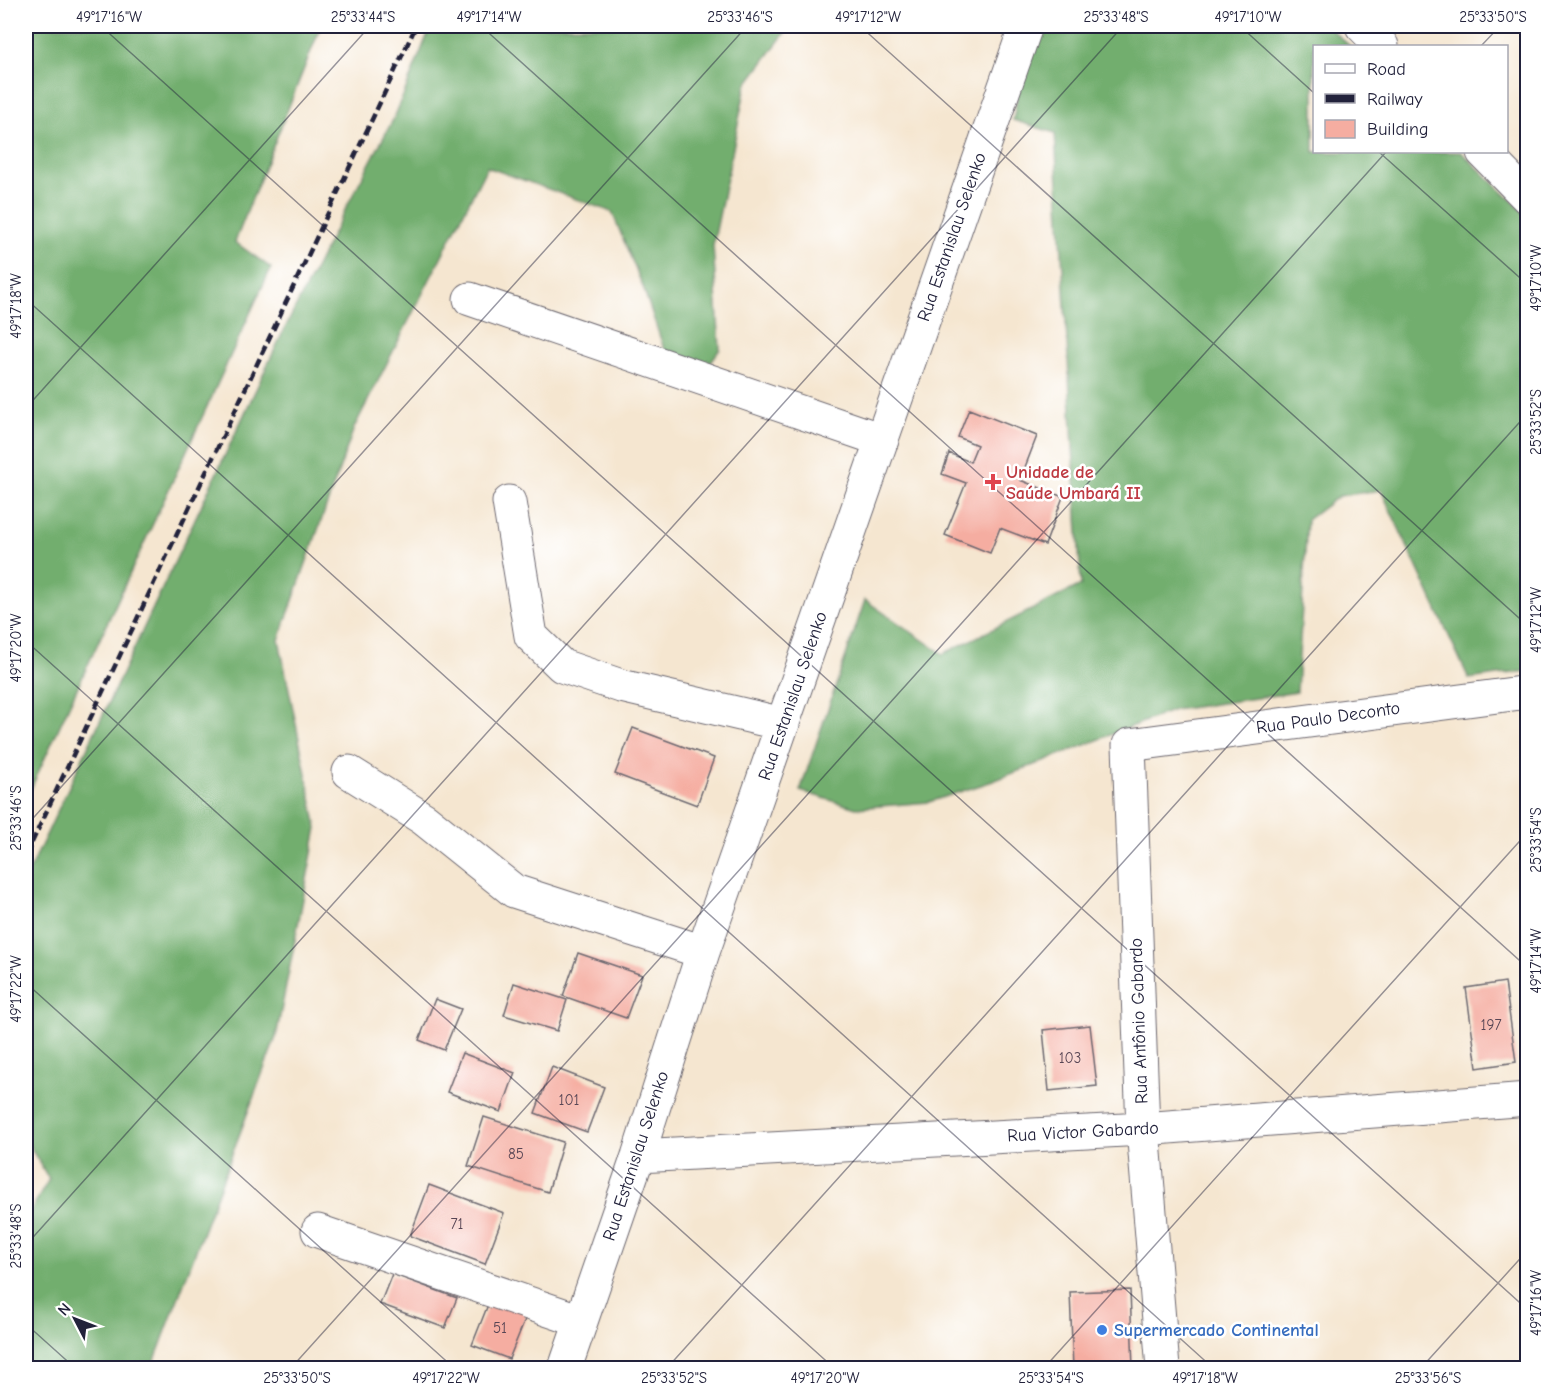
<svg xmlns="http://www.w3.org/2000/svg" width="1553" height="1394" font-family="'Comic Neue',sans-serif">
	<rect width="100%" height="100%" fill="#fff"/>
	<filter id="ink" filterUnits="userSpaceOnUse"><feTurbulence type="fractalNoise" baseFrequency=".0167" numOctaves="2"/><feDisplacementMap in="SourceGraphic" scale="12" xChannelSelector="R" yChannelSelector="G"/><feConvolveMatrix kernelMatrix="1 2 1 2 8 2 1 2 1" color-interpolation-filters="sRGB"/></filter>
	<filter id="wash" filterUnits="userSpaceOnUse"><feTurbulence type="fractalNoise" baseFrequency=".008" numOctaves="4" result="noise"/><feDisplacementMap in="SourceGraphic" scale="24" xChannelSelector="R" yChannelSelector="G"/><feGaussianBlur stdDeviation="1.35" result="paint"/><feColorMatrix in="noise" values="0 0 0 0 0 0 0 0 0 0 0 0 0 0 0 0 0 1.4 0 .05"/><feComposite in="paint" operator="in"/></filter>
	<g filter="url(#wash)">
		<rect width="100%" height="100%" fill="#f5e6d0"/>
		<!-- forest -->
		<path fill="#72ae6e" stroke="#4a6854" stroke-width="1.5" d="M26 26H321L235 242 271 268 26 799Z
			M431 26H790L746 85 713 245 720 349 705 370 666 355 643 287 612 212 487 167 354 428 279 640 317 828 276 1037 152 1368H26V1219L49 1179 26 1140V878L282 334 349 202 395 116Z
			M1030 26H1327L1350 46H1314V152H1461L1527 215V671L1469 679 1381 490 1339 496 1307 520 1297 692 1174 710 993 781 929 802 856 808 800 791 865 600 943 654 1081 585 1055 133 1013 120Z"/>
		<g id="blocks">
			<!-- building -->
			<path fill="#f5ada1" d="M969 409 1037 436 1020 480 1063 497 1045 545 1000 528 990 553 945 535 966 483 942 474 949 453 970 462 977 445 958 437Z
				M633 728 714 758 697 805 615 774Z
				M578 953 642 975 626 1018 563 996Z
				M1505 982 1516 1062 1477 1068 1466 988Z
				M514 983 567 1000 557 1031 504 1015Z
				M435 999 461 1009 444 1050 419 1040Z
				M1090 1025 1097 1086 1049 1091 1043 1030Z
				M462 1053 515 1073 501 1112 447 1092Z
				M552 1067 604 1087 587 1132 535 1113Z
				M484 1117 563 1142 548 1192 468 1166Z
				M429 1185 504 1213 485 1264 410 1236Z
				M392 1274 457 1298 445 1328 380 1304Z
				M1130 1290 1133 1368H1073L1070 1292Z
				M491 1297 528 1312 509 1359 472 1345Z"/>
		</g>
	</g>
	<g filter="url(#ink)">
		<use href="#blocks" fill-opacity="0" stroke="#6c676f" stroke-width="1.5"/>
		<g fill="none" stroke-linecap="round" stroke-linejoin="round">
			<defs>
				<path id="minor" d="M1362 26 1382 46
					M1483 152 1528 198
					M470 299 882 440
					M509 502 531 636 562 666 621 686 783 724
					M349 772 424 819 514 891 703 952
					M638 1156 1143 1129 1528 1099
					M318 1231 581 1321
					M565 1368 638 1156 703 952 1026 26
					M1163 1368 1143 1129 1129 745 1528 692"/>
			</defs>
			<!-- minor casing -->
			<use href="#minor" stroke="#6c676f" stroke-width="35"/>
			<!-- minor -->
			<use href="#minor" stroke="#fff" stroke-width="33"/>
			<!-- rail -->
			<path stroke="#22223b" stroke-width="4.5" stroke-dasharray="9 4.5" stroke-linecap="butt" d="M26 855 416 26"/>
		</g>
	</g>
	<!-- ticks -->
	<path fill="none" stroke="#22223b" stroke-width="1.5" stroke-opacity="0.45" d="M101 26 1528 1310M481 26 1528 968M860 26 1528 626M1240 26 1314 93M1481 46 1500 26M1379 152 1528 285M26 299 1213 1368M26 408 370 26M26 641 834 1368M26 826 747 26M26 983 454 1368M26 1245 1123 26M26 1324 75 1368M291 1368 1386 152M667 1368 1528 413M1044 1368 1528 832M1421 1368 1528 1250"/>
	<!-- markers -->
	<path fill="#e0444e" stroke="#fff" stroke-width="2" d="M990 473h6v6h6v6h-6v6h-6v-6h-6v-6h6z"/>
	<circle fill="#3f7fe0" stroke="#fff" stroke-width="2" cx="1102" cy="1330" r="6"/>
	<g text-anchor="middle" dominant-baseline="central" stroke-width="5" stroke-linejoin="round" paint-order="stroke">
		<!-- number labels -->
		<g font-size="15" fill="#574554">
			<text x="1491" y="1025">197</text>
			<text x="1070" y="1058">103</text>
			<text x="569" y="1100">101</text>
			<text x="516" y="1154">85</text>
			<text x="457" y="1224">71</text>
			<text x="500" y="1328">51</text>
		</g>
		<!-- street labels -->
		<g font-size="18" fill="#22223b" stroke="#fff">
			<text transform="translate(952 237) rotate(-71)">Rua Estanislau Selenko</text>
			<text transform="translate(793 696) rotate(-71)">Rua Estanislau Selenko</text>
			<text transform="translate(1328 718) rotate(-8)">Rua Paulo Deconto</text>
			<text transform="translate(1139 1021) rotate(-92)">Rua Antônio Gabardo</text>
			<text transform="translate(1083 1132) rotate(-3)">Rua Victor Gabardo</text>
			<text transform="translate(636 1156) rotate(-72)">Rua Estanislau Selenko</text>
		</g>
		<!-- health labels -->
		<g font-size="18" font-weight="bold" fill="#be3a42" stroke="#fff" text-anchor="start">
			<text x="1006" y="472">Unidade de<tspan x="1006" dy="21">Saúde Umbará II</tspan></text>
		</g>
		<!-- shop labels -->
		<g font-size="18" font-weight="bold" fill="#366cbe" stroke="#fff" text-anchor="start">
			<text x="1114" y="1330">Supermercado Continental</text>
		</g>
	</g>
	<!-- margin -->
	<rect width="1553" height="1394" fill="none" stroke="#fff" stroke-width="66"/>
	<!-- legend -->
	<rect x="1313" y="45" width="195" height="108" fill="#ffffff" stroke="#a7a7b1" stroke-width="1.5"/>
	<rect x="1325" y="64" width="30" height="9" fill="#ffffff" stroke="#a7a7b1" stroke-width="1.5"/>
	<text x="1367" y="75" font-size="18" fill="#22223b">Road</text>
	<rect x="1325" y="94" width="30" height="9" fill="#22223b" stroke="#a7a7b1" stroke-width="1.5"/>
	<text x="1367" y="105" font-size="18" fill="#22223b">Railway</text>
	<rect x="1325" y="120" width="30" height="18" fill="#f5ada1" stroke="#a7a7b1" stroke-width="1.5"/>
	<text x="1367" y="135" font-size="18" fill="#22223b">Building</text>
	<!-- north arrow -->
	<g transform="translate(75 1319) rotate(312)" stroke="#ffffff" stroke-width="4.5" paint-order="stroke">
	<path d="M0-4.5L10 22L0 15L-10 22Z" fill="#22223b"/>
	<text y="-9" font-size="16" font-weight="bold" text-anchor="middle" fill="#22223b">N</text>
	</g>
	<rect x="33" y="33" width="1487" height="1328" fill="none" stroke="#22223b" stroke-width="2"/>
	<g font-size="15" text-anchor="middle" fill="#22223b">
		<text x="109" y="22">49°17'16"W</text>
		<text x="363" y="22">25°33'44"S</text>
		<text x="489" y="22">49°17'14"W</text>
		<text x="740" y="22">25°33'46"S</text>
		<text x="868" y="22">49°17'12"W</text>
		<text x="1116" y="22">25°33'48"S</text>
		<text x="1248" y="22">49°17'10"W</text>
		<text x="1493" y="22">25°33'50"S</text>
		<text transform="translate(1536 278) rotate(-90)" y="5">49°17'10"W</text>
		<text transform="translate(16 306) rotate(-90)" y="5">49°17'18"W</text>
		<text transform="translate(1536 422) rotate(-90)" y="5">25°33'52"S</text>
		<text transform="translate(1536 620) rotate(-90)" y="5">49°17'12"W</text>
		<text transform="translate(16 648) rotate(-90)" y="5">49°17'20"W</text>
		<text transform="translate(16 818) rotate(-90)" y="5">25°33'46"S</text>
		<text transform="translate(1536 840) rotate(-90)" y="5">25°33'54"S</text>
		<text transform="translate(1536 961) rotate(-90)" y="5">49°17'14"W</text>
		<text transform="translate(16 989) rotate(-90)" y="5">49°17'22"W</text>
		<text transform="translate(16 1236) rotate(-90)" y="5">25°33'48"S</text>
		<text transform="translate(1536 1303) rotate(-90)" y="5">49°17'16"W</text>
		<text x="297" y="1383">25°33'50"S</text>
		<text x="446" y="1383">49°17'22"W</text>
		<text x="674" y="1383">25°33'52"S</text>
		<text x="825" y="1383">49°17'20"W</text>
		<text x="1051" y="1383">25°33'54"S</text>
		<text x="1205" y="1383">49°17'18"W</text>
		<text x="1428" y="1383">25°33'56"S</text>
	</g>
</svg>
